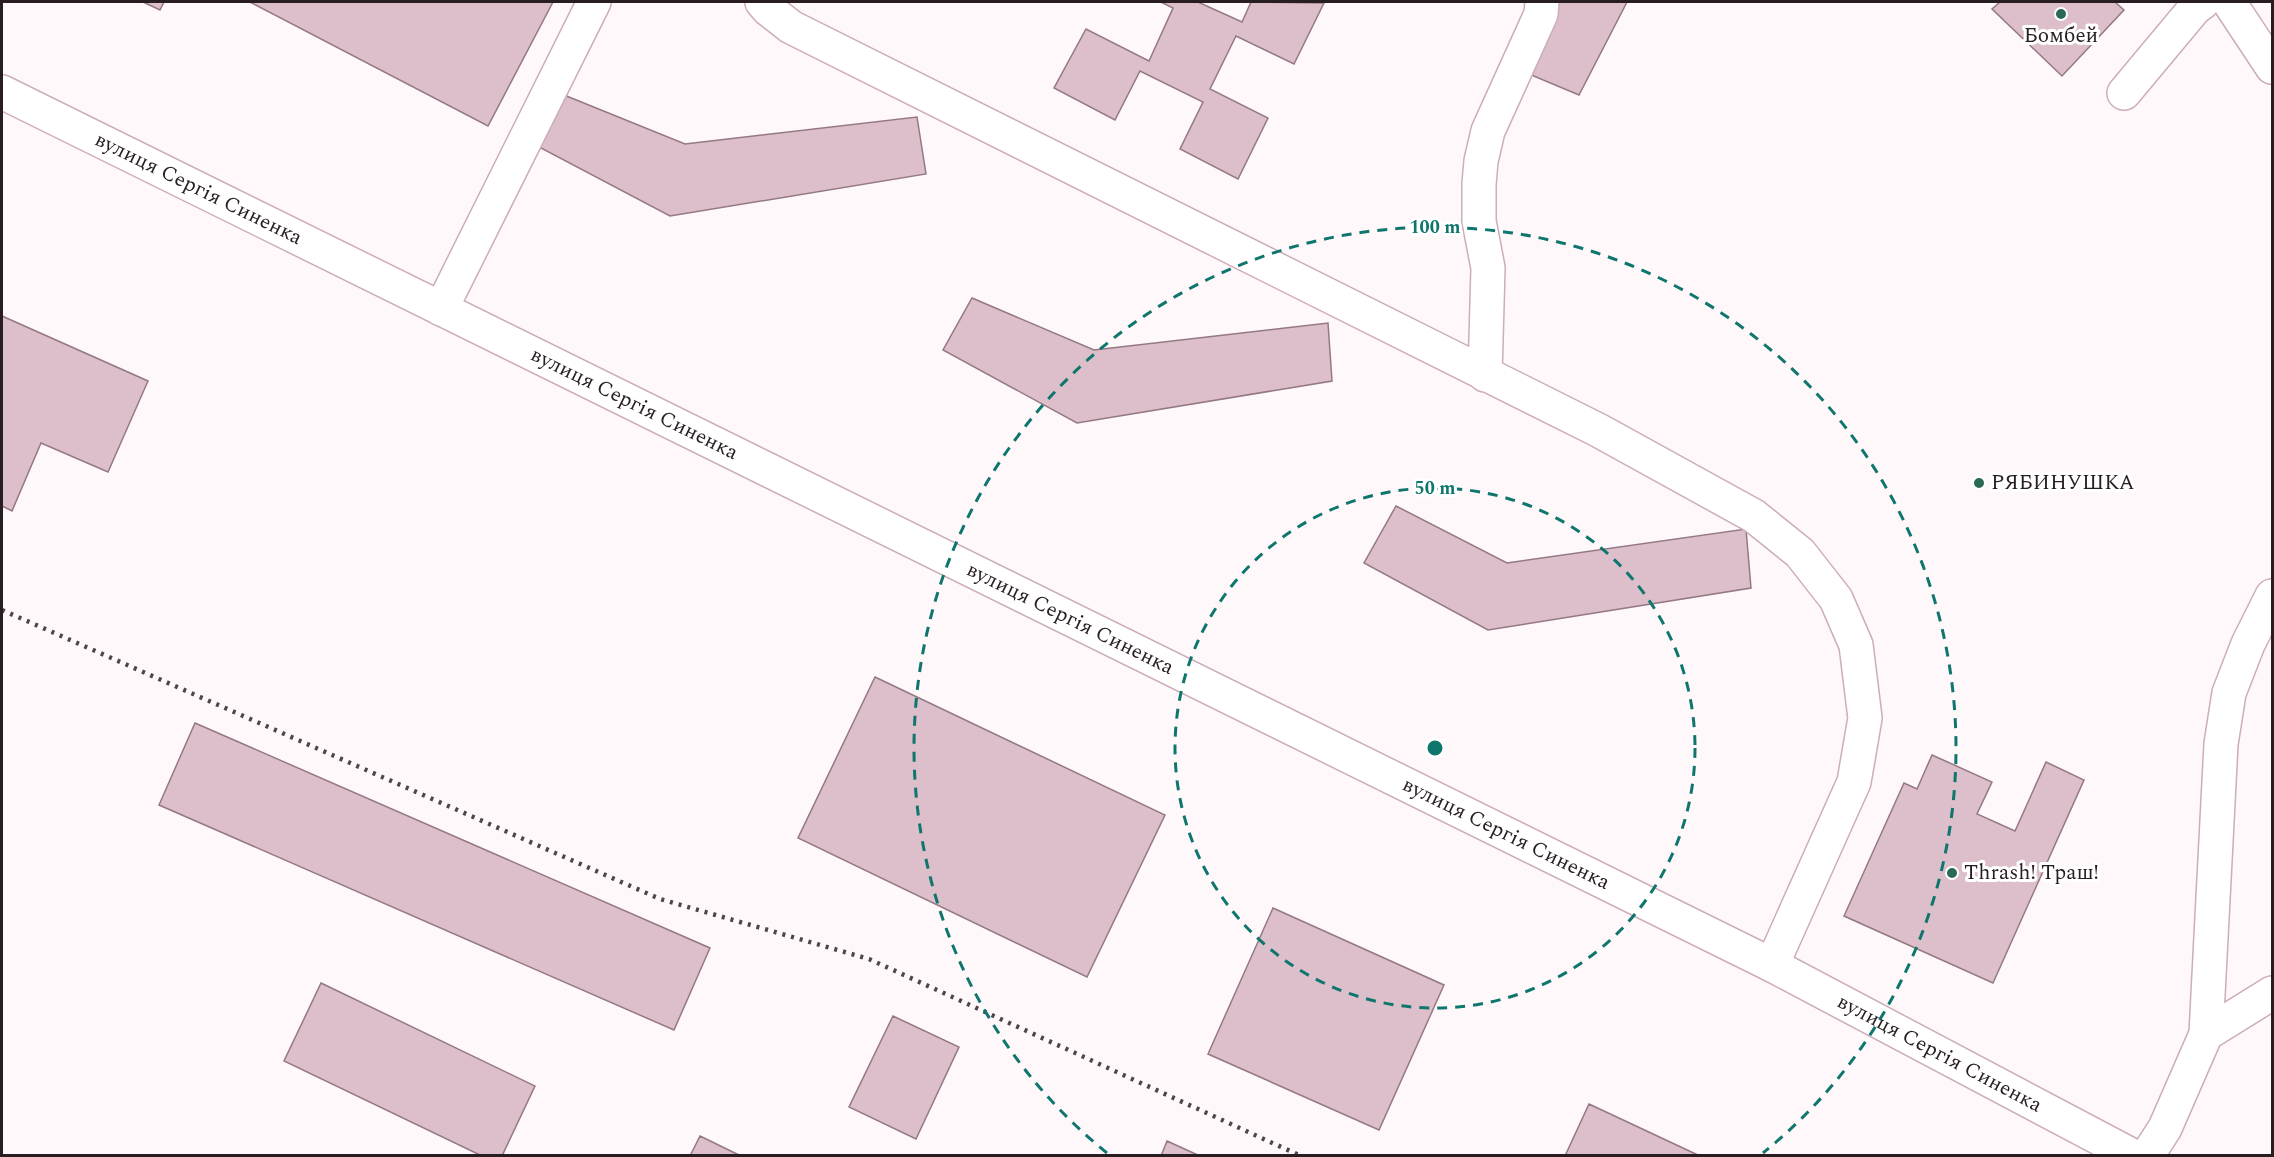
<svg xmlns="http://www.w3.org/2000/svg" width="2274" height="1157" font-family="Spectral,serif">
	<rect width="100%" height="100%" fill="#fef8fa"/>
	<!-- building -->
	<path fill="#ddbecb" stroke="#947884" stroke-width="1.5" d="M143 2H164L160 10Z
		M250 2H553L488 126Z
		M1161 2H1198L1242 22 1251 2 1324 3 1294 64 1236 36 1210 89 1268 118 1238 179 1180 149 1203 102 1140 71 1115 120 1054 88 1086 29 1149 61 1173 8Z
		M1557 2H1627L1579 95 1524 72Z
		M2000 2H2115L2124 10 2062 76 1992 9Z
		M564 95 685 144 917 117 926 174 670 216 539 147Z
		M972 298 1094 350 1328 323 1332 381 1077 423 943 350Z
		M2 316 148 381 108 472 41 443 12 511 2 506Z
		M1396 506 1507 563 1746 529 1751 588 1488 630 1364 563Z
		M875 677 1165 815 1087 977 798 838Z
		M195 723 710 948 674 1030 159 805Z
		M1932 755 1992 782 1977 814 2015 831 2046 762 2084 780 1993 983 1844 916 1904 783 1917 789Z
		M1273 908 1444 985 1379 1130 1208 1054Z
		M321 983 535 1086 502 1156H482L284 1061Z
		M893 1016 959 1047 916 1139 849 1107Z
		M1589 1104 1700 1156H1565Z
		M700 1136 741 1156H690Z
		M1167 1141 1200 1156H1161Z"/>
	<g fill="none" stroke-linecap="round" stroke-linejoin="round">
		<defs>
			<g id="minor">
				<path d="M762 2 768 9 791 27 1598 430 1754 516 1800 553 1836 599 1856 645 1865 718 1854 782 1772 965"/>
				<path d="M2229 2 2272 67"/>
				<path id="s1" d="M2 92 1772 965 2133 1156"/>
				<path d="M2124 93 2195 8 2203 2"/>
				<path d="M441 309 594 2"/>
				<path d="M1485 375 1488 268 1479 221V184L1481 161 1488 131 1541 14 1542 2"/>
				<path d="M2206 1034 2272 993"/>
				<path d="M2147 1156 2165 1128 2206 1034 2221 744 2229 693 2248 644 2272 596"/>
			</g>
		</defs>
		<!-- minor casing -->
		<use href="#minor" stroke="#ccadba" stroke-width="36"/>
		<!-- minor -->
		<use href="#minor" stroke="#fff" stroke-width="33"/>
		<!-- rail -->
		<path stroke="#4f4549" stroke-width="4.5" stroke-dasharray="3 6" stroke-linecap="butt" d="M2 610 660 899 869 959 1301 1156"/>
	</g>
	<!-- distance rings -->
	<g fill="none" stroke="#0f766e" stroke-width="3" stroke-dasharray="10 8">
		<circle cx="1435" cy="748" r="260"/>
		<path d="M1107 1153A521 521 0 1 1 1763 1153"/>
	</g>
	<!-- markers -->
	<g fill="#296956" stroke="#fff" stroke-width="2">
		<circle cx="2061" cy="14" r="6"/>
		<circle cx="1979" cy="483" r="6"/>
		<circle cx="1952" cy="873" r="6"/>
	</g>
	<g text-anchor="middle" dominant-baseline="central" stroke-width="6" stroke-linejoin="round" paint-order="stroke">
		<!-- poi labels -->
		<g font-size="21" fill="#281d21" stroke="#fff" text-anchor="start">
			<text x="2061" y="36" text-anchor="middle">Бомбей</text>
			<text x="1991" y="483">РЯБИНУШКА</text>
			<text x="1964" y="873">Thrash! Траш!</text>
		</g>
		<!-- street labels -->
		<g font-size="21" fill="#281d21" stroke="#fff">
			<text stroke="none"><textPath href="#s1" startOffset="219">вулиця Сергія Синенка</textPath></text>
			<text stroke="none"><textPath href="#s1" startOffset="705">вулиця Сергія Синенка</textPath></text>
			<text stroke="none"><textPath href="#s1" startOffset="1191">вулиця Сергія Синенка</textPath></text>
			<text stroke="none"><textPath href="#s1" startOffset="1677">вулиця Сергія Синенка</textPath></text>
			<text stroke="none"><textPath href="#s1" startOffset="2163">вулиця Сергія Синенка</textPath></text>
		</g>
	</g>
	<circle cx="1435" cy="748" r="9" fill="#0f766e" stroke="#fff" stroke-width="3"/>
	<g font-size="18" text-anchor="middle" font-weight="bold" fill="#0f766e" stroke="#fff" stroke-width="6" stroke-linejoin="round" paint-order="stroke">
		<text x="1435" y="233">100 m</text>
		<text x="1435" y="494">50 m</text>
	</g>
	<!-- border -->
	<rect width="2274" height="1157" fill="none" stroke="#281d21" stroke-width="6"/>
</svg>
